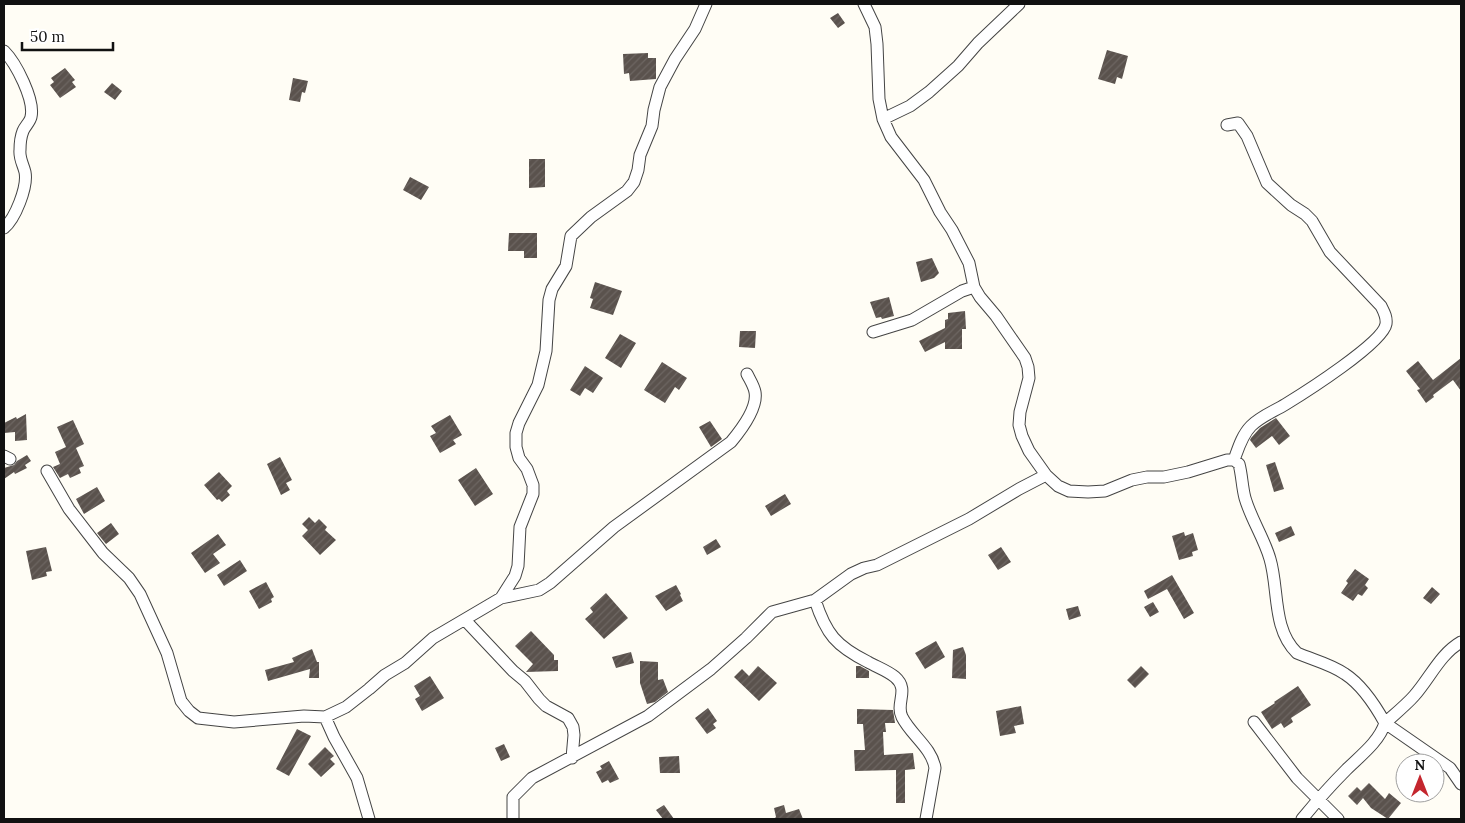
<svg xmlns="http://www.w3.org/2000/svg" width="1465" height="823" font-family="Lora,serif">
	<defs>
		<pattern id="building-hatch" width="6" height="6" patternUnits="userSpaceOnUse" patternTransform="scale(1.25)"><rect width="6" height="6" fill="#5a524d"/><path d="M-1 1l2-2M0 6l6-6M5 7l2-2" fill="none" stroke="#6d6662"/></pattern>
	</defs>
	<rect width="100%" height="100%" fill="#fffdf5"/>
	<!-- building -->
	<path fill="url(#building-hatch)" d="M838 13 845 23 838 28 830 18Z
		M1107 50 1128 56 1122 79 1117 77 1115 84 1098 79Z
		M648 53V58H656V79L630 81 629 73 624 74 623 54Z
		M65 68 75 80 72 82 76 87 60 98 50 85 54 82 51 78Z
		M293 78 308 81 305 93 302 92 300 102 289 100Z
		M112 83 122 91 115 100 104 92Z
		M529 159H545V187L529 188Z
		M410 177 429 187 421 200 403 190Z
		M509 233H537V258H524V251H508Z
		M932 258 939 273 934 278 921 282 916 262Z
		M595 282 622 291 613 315 590 308 593 299 590 298Z
		M889 297 894 316 882 319 881 317 876 318 870 302Z
		M965 311 966 329H962V349H945V342L925 352 919 341 945 328V320L948 319V313Z
		M740 331H756L755 348 739 347Z
		M620 334 636 343 621 368 605 358Z
		M1461 358V391L1453 380 1433 395 1434 397 1426 403 1417 390 1420 389 1406 371 1418 361 1433 380Z
		M662 362 687 378 679 390 675 387 665 403 644 390Z
		M585 366 603 378 593 393 585 388 580 396 570 390Z
		M26 414 27 440 15 441V432L4 433V423L16 417 17 419Z
		M450 415 462 435 453 440 456 444 440 453 430 436 436 433 431 426Z
		M1276 418 1290 436 1279 445 1272 436 1256 448 1250 440 1251 438 1260 428Z
		M73 420 84 444 76 448 84 466 79 468 81 473 70 478 68 474 60 478 53 467 60 464 55 452 66 447 57 427Z
		M710 421 722 439 711 447 699 427Z
		M27 455 31 461 25 465 27 468 15 474 14 472 4 479V468L14 465 17 461Z
		M280 457 292 480 286 483 290 490 281 495 267 464Z
		M1275 462 1284 489 1274 492 1266 465Z
		M476 468 493 494 475 506 458 480Z
		M219 472 232 486 227 491 230 495 222 502 219 499 217 500 204 485Z
		M97 487 105 501 84 514 76 499Z
		M785 494 791 504 771 516 765 506Z
		M309 517 315 523 319 519 327 527 325 530 336 540 320 555 302 536 308 530 302 524Z
		M111 523 119 534 106 544 97 533Z
		M1291 526 1295 535 1279 542 1275 533Z
		M1184 532 1185 536 1193 533 1198 550 1192 552 1193 556 1179 560 1172 536Z
		M218 534 226 545 213 554 220 563 205 573 191 553Z
		M716 539 721 547 707 555 703 547Z
		M46 547 52 571 46 572 47 576 32 580 26 551Z
		M1001 547 1011 562 998 570 988 555Z
		M240 560 247 571 224 586 217 575Z
		M1355 569 1369 579 1365 585 1368 588 1362 596 1358 594 1353 601 1341 593 1348 583 1346 581Z
		M1172 575 1194 613 1184 619 1167 589 1148 599 1144 591Z
		M266 582 274 597 271 599 272 602 259 609 249 591Z
		M676 585 681 594 680 595 683 601 666 611 655 596Z
		M1432 587 1440 594 1431 604 1423 598Z
		M606 593 628 618 604 639 585 619 593 612 590 608Z
		M1153 602 1159 612 1150 617 1144 607Z
		M1078 606 1081 616 1069 620 1066 609Z
		M531 631 554 655V660H558V671L526 672 533 664 515 646Z
		M936 641 945 657 925 669 915 653Z
		M963 647 966 655V679L952 678 953 650Z
		M312 649 317 662H319V678H309L310 669 268 681 265 670 294 662 292 658Z
		M631 652 634 663 616 668 612 657Z
		M640 661 658 662V680L663 679 668 692 655 702 647 704 640 683Z
		M758 666 777 683 759 701 734 677 742 669 749 676Z
		M856 666H860L869 671V678H856Z
		M1141 666 1149 674 1135 688 1127 680Z
		M430 676 444 698 422 711 415 699 420 696 414 686Z
		M1298 686 1311 705 1291 718 1293 722 1284 728 1281 723 1272 729 1261 712 1275 703 1274 702Z
		M1021 706 1024 724 1014 726 1016 733 1000 736 996 711Z
		M708 708 717 721 713 724 716 728 707 734 695 718Z
		M857 709 893 710 895 723H885L886 732H883L884 755 913 753 915 769 905 770V803H896V770L855 771 854 750H865L863 724H857Z
		M297 729 311 736 289 776 276 769Z
		M504 744 510 757 501 761 495 748Z
		M325 747 334 756 330 759 335 764 321 777 308 764Z
		M679 756 680 773H660L659 757Z
		M609 761 619 779 610 783 608 780 602 783 596 772 602 769 600 766Z
		M1369 783 1385 799 1389 793 1401 803 1388 819 1371 808 1363 798 1357 805 1348 796 1357 787 1361 791Z
		M664 805 674 819H663L656 810Z
		M784 805 786 813 799 809 803 819H774L776 817 774 808Z"/>
	<g fill="none" stroke-linecap="round" stroke-linejoin="round">
		<defs>
			<path id="minor" d="M864 4 875 27 877 44 879 99 883 119 891 137 924 180 940 212 952 230 969 263 974 287 980 297 996 316 1025 358 1028 367 1029 378 1020 412 1019 425 1022 436 1029 451 1046 475 1058 486 1069 491 1088 492 1105 491 1132 480 1147 477H1164L1188 472 1227 460H1234L1239 464C1242 475 1242 487 1245 498 1251 519 1264 538 1270 559 1279 589 1272 629 1297 653 1313 660 1331 664 1345 674 1362 685 1375 705 1385 723 1379 742 1360 756 1346 770 1330 786 1316 802 1302 819
				M4 51C16 63 35 100 31 117 30 122 25 126 23 131 21 136 20 144 20 150 19 158 23 164 25 172 28 187 15 219 4 228
				M883 119 910 106 929 92 958 66 978 43 1019 4
				M1227 125 1238 123 1247 136 1267 183 1291 205 1305 214 1312 221 1330 252 1381 306C1384 312 1387 317 1386 324 1383 343 1304 393 1286 404 1273 412 1261 416 1251 426 1242 435 1238 449 1234 460
				M873 332 912 320 962 291 974 287
				M4 456 10 459
				M47 471 69 509 103 553 129 578 140 594 167 653 181 701 189 711 198 718 234 722 304 716 325 717 346 707 369 689 385 675 405 663 433 638 501 598 515 576 518 566 520 527 533 494V485L527 469 519 458 516 447V433L519 423 538 385 546 351 549 300 552 289 566 266 571 236 591 217 627 191 634 182 638 170 640 155 652 126 654 110 660 87 675 59 695 29 706 4
				M501 598 539 590 550 583 614 527 731 442C741 430 758 408 755 392 754 386 750 380 747 374
				M815 600C826 634 836 646 868 662 877 667 888 671 895 677 910 690 895 703 902 717 911 735 932 748 935 768L926 819
				M465 620 513 671 525 681 539 699 546 706 568 718 573 727 574 735 572 758
				M1461 642C1440 654 1430 678 1414 696 1406 705 1395 714 1385 723L1450 768 1461 784
				M325 717 334 737 357 778 369 819
				M1254 722 1297 778 1338 819
				M513 819V797L532 778 648 716 711 669 746 638 772 612 815 600 851 574 864 568 877 565 969 519 1019 489 1046 475"/>
		</defs>
		<!-- minor casing -->
		<use href="#minor" stroke="#444" stroke-width="13"/>
		<!-- minor -->
		<use href="#minor" stroke="#fff" stroke-width="11"/>
	</g>
	<!-- border -->
	<rect width="1465" height="823" fill="none" stroke="#111111" stroke-width="10"/>
	<!-- north arrow -->
	<g transform="translate(1420 778)"><circle r="24" fill="#ffffff" stroke="#a0a0a0"/>
	<path d="M0-4L9 19L0 12L-9 19Z" fill="#c4262e"/>
	<text y="-8" font-size="14" font-weight="bold" text-anchor="middle" fill="#111111">N</text>
	</g>
	<!-- scale -->
	<path d="M22 42v8h91v-8" fill="none" stroke="#111111" stroke-width="2.5"/>
	<text x="30" y="42" font-size="15" fill="#111111" stroke="#ffffff" stroke-width="4" paint-order="stroke">50 m</text>
</svg>
